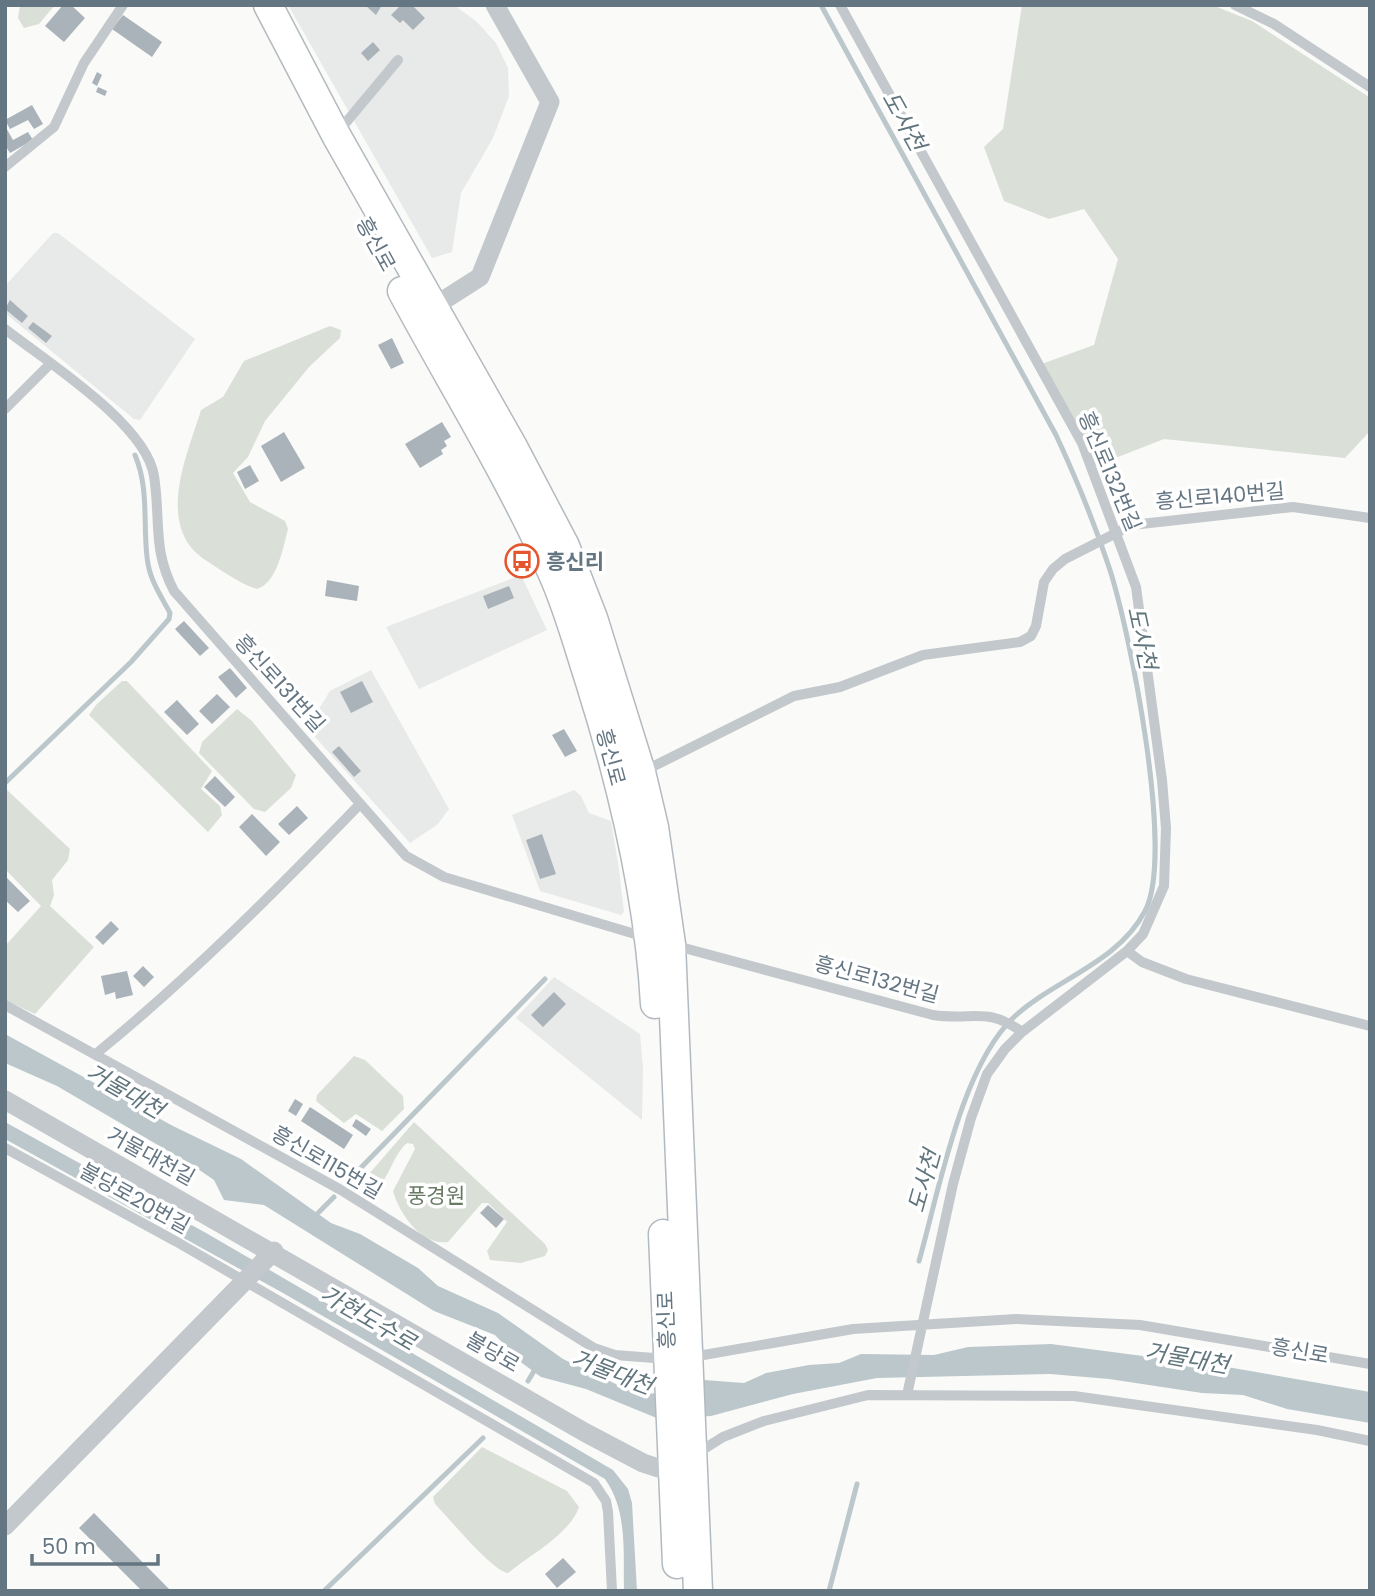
<svg xmlns="http://www.w3.org/2000/svg" width="1375" height="1596" font-family="Poppins,'Noto Sans KR',sans-serif">
	<rect width="100%" height="100%" fill="#fafaf8"/>
	<!-- built -->
	<path fill="#e8e9e9" d="M288 5H454L476 21 496 43 508 68 509 96 493 138 461 193 452 252 432 258Z
		M53 233H58L195 339 140 420 134 419 5 313V286Z
		M521 575 547 630 419 689 386 627Z
		M371 670 449 809 438 824 410 843 307 728 330 691Z
		M574 790 581 796 589 813 611 821 619 869 624 912 621 915 540 891 512 815Z
		M554 977 640 1034 643 1068 642 1120 516 1018Z"/>
	<!-- green -->
	<path fill="#dadfd7" d="M20 5H55L39 24 24 28 18 18Z
		M1022 5H1212L1252 21 1369 97 1370 431 1345 458 1164 439 1095 466 1036 366 1094 345 1118 259 1084 209 1049 219 1004 201 984 147 1003 129Z
		M330 326 341 330 340 338 309 367 265 421 248 457 233 473 250 502 285 521 288 529C283 548 277 583 257 589 243 585 232 577 219 569 209 562 197 556 190 546 162 508 189 450 201 410L223 397 244 361Z
		M122 681H127L212 771 201 789 220 806 222 815 208 832 89 715 96 705Z
		M237 709 252 721 296 775 291 788 265 812 254 809 199 753 202 742Z
		M7 790 70 849 68 860 52 880 54 895 50 906 94 947 35 1014 5 1000V946L41 906 5 869Z
		M354 1056 365 1060 403 1096 404 1109 382 1131 356 1114 344 1123 316 1101 317 1095Z
		M414 1122 545 1244 548 1250 545 1256 521 1263 490 1260 487 1251 507 1222 488 1203H482L448 1242C421 1246 399 1213 393 1191L415 1149 413 1144 407 1143C389 1159 390 1185 366 1196L360 1194 358 1189 362 1182Z
		M482 1447 567 1491 579 1507C570 1534 530 1555 508 1573 492 1571 449 1518 435 1504L433 1497Z"/>
	<!-- water -->
	<path fill="#bbc7cb" d="M5 1034 173 1126 241 1159 331 1223 360 1234 418 1268 438 1286 498 1313 563 1359 639 1395 681 1390 704 1380 744 1383 766 1373 809 1365 839 1363 861 1354 934 1355 968 1347 1051 1344 1227 1367 1370 1392V1423L1287 1409 1243 1395 1202 1393 1109 1379 1050 1374 877 1378 793 1394 711 1416 659 1419 586 1389 541 1377 522 1363 495 1335 434 1311 264 1205 224 1200 214 1180 192 1165 57 1086 5 1063Z
		M5 1122 206 1233 613 1470 628 1489 632 1503 637 1591H624C623 1553 628 1511 605 1479L283 1293 5 1139Z"/>
	<g fill="none" stroke-linecap="round" stroke-linejoin="round">
		<!-- stream -->
		<path stroke="#bbc7cb" stroke-width="5" d="M821 5 1056 435C1076 478 1094 522 1109 567 1130 631 1175 855 1145 911 1118 963 1055 979 1014 1017 961 1067 939 1191 919 1261
			M5 783 131 662 169 619 170 613C160 594 149 579 147 557 143 522 149 488 135 455
			M346 1183 545 979
			M314 1217 334 1197
			M528 1381 537 1366
			M324 1591 483 1438
			M829 1591 857 1484"/>
	</g>
	<!-- building -->
	<path fill="#aab3b9" d="M63 5H71L85 18 64 42 45 26Z
		M365 5H382L376 15Z
		M401 5H412L425 18 413 30 403 20 400 23 391 15Z
		M123 15 162 42 152 57 112 29Z
		M373 42 380 50 368 61 361 53Z
		M97 72 102 75 97 86 92 83Z
		M98 87 107 91 105 96 96 92Z
		M32 105 43 124 34 129 28 120 10 129 5 120Z
		M5 126 13 140 28 132 33 140 10 153 5 145Z
		M10 300 28 316 22 323 5 309Z
		M33 322 52 336 46 343 28 328Z
		M392 338 404 363 391 369 378 345Z
		M442 422 451 437 444 441 447 446 441 450 443 454 420 468 405 444Z
		M284 432 305 468 281 482 261 446Z
		M250 465 259 481 245 489 237 472Z
		M327 580 359 586 357 601 325 596Z
		M509 586 514 598 488 609 483 596Z
		M184 621 209 648 200 656 175 629Z
		M230 668 247 688 236 698 218 677Z
		M362 681 373 702 351 713 340 692Z
		M217 694 230 707 212 724 199 711Z
		M177 700 199 724 187 735 164 712Z
		M564 729 577 751 565 757 552 735Z
		M339 746 361 771 354 777 332 752Z
		M215 776 235 797 225 807 204 787Z
		M297 806 308 818 289 835 278 824Z
		M252 814 280 842 266 856 239 827Z
		M542 834 556 874 540 879 526 840Z
		M5 876 30 901 18 912 5 900Z
		M111 921 119 929 103 945 95 937Z
		M143 966 154 977 144 987 133 976Z
		M127 971 133 995 116 999 115 992 105 995 101 976Z
		M554 992 566 1004 543 1027 531 1015Z
		M295 1099 303 1104 296 1116 288 1111Z
		M310 1107 353 1135 344 1149 301 1121Z
		M356 1119 371 1129 366 1136 352 1126Z
		M488 1205 504 1219 496 1228 480 1213Z
		M94 1513 171 1591H142L79 1528Z
		M563 1558 576 1572 557 1588 545 1574Z"/>
	<g fill="none" stroke-linecap="round" stroke-linejoin="round">
		<defs>
			<path id="secondary" d="M268 5 336 135 513 447 565 546 593 618 641 772 654 827 671 944 698 1591
				M402 291C452 384 509 475 552 572 568 607 578 645 590 682 623 787 649 895 655 1004
				M663 1234 677 1564"/>
		</defs>
		<!-- secondary casing -->
		<use href="#secondary" stroke="#b3babf" stroke-width="31"/>
		<!-- service -->
		<path stroke="#c3c8cc" stroke-width="10" d="M840 5 1082 443 1136 587 1162 780 1166 828 1164 886 1143 934 1127 951 1022 1032 1005 1049 987 1074 971 1118 953 1184 907 1395
			M1235 5 1274 24 1370 87
			M338 132 398 60
			M5 167 54 127 84 63 123 5
			M5 329C47 362 146 424 154 476 161 520 152 549 174 591L406 856 444 877 645 937
			M5 409 50 364
			M642 772 794 696 840 687 923 655 1020 642 1031 636 1036 626 1044 582 1053 569 1065 559 1132 525 1293 507 1370 518
			M673 945 933 1015C973 1021 986 1006 1022 1032
			M1127 951 1142 962 1186 979 1370 1026
			M5 1005 341 1190 594 1348 615 1355 667 1359
			M97 1053C190 977 276 891 360 804
			M5 1148 177 1242 594 1483 606 1501 608 1512 612 1591
			M692 1357 853 1329 1016 1319 1140 1325 1370 1364
			M696 1454 723 1437 764 1421 868 1395 1074 1396 1317 1430 1370 1441"/>
		<!-- minor -->
		<path stroke="#c3c8cc" stroke-width="19" d="M433 307 480 277 550 102 495 5
			M5 1100 586 1433 643 1463 683 1476
			M5 1526 274 1251"/>
		<!-- secondary -->
		<use href="#secondary" stroke="#fff" stroke-width="28"/>
	</g>
	<!-- icons -->
	<defs>
		<symbol id="bus-ring" viewBox="-11 -11 22 22"><circle r="9.5" fill="#fff" stroke="#e4572e" stroke-width="1.5"/><path d="M-5-6H5V4H4V6H2V4H-2V6H-4V4H-5ZM-3.5-4V0h7V-4ZM-3.5 1.2v1.5H-2V1.2ZM2 1.2v1.5H3.5V1.2Z" fill="#e4572e"/></symbol>
	</defs>
	<g fill-rule="evenodd">
		<use href="#bus-ring" x="503" y="542" width="38" height="38"/>
	</g>
	<g text-anchor="middle" dominant-baseline="central" stroke-width="7" stroke-linejoin="round" paint-order="stroke">
		<!-- street labels -->
		<g font-size="21" fill="#657683" stroke="#fff">
			<text transform="translate(376 244) rotate(61)">흥신로</text>
			<text transform="translate(1110 471) rotate(67)">흥신로132번길</text>
			<text transform="translate(1220 496) rotate(-5)">흥신로140번길</text>
			<text transform="translate(280 683) rotate(48)">흥신로131번길</text>
			<text transform="translate(611 757) rotate(75)">흥신로</text>
			<text transform="translate(877 979) rotate(15)">흥신로132번길</text>
			<text transform="translate(151 1156) rotate(29)">거물대천길</text>
			<text transform="translate(327 1162) rotate(30)">흥신로115번길</text>
			<text transform="translate(135 1198) rotate(29)">불당로20번길</text>
			<text transform="translate(666 1320) rotate(-92)">흥신로</text>
			<text transform="translate(1300 1351) rotate(10)">흥신로</text>
			<text transform="translate(493 1352) rotate(30)">불당로</text>
		</g>
		<!-- poi labels -->
		<g font-size="21" font-weight="bold" fill="#657683" stroke="#fff" text-anchor="start">
			<text x="546" y="561">흥신리</text>
		</g>
		<!-- park labels -->
		<g font-size="21" fill="#687a64" stroke="#fff">
			<text x="436" y="1195">풍경원</text>
		</g>
		<!-- water labels -->
		<g font-size="23" font-style="italic" fill="#60757c" stroke="#fff">
			<text transform="translate(904 121) rotate(61)">도사천</text>
			<text transform="translate(1142 638) rotate(78)">도사천</text>
			<text transform="translate(125 1091) rotate(30)">거물대천</text>
			<text transform="translate(924 1181) rotate(-74)">도사천</text>
			<text transform="translate(368 1318) rotate(30)">가현도수로</text>
			<text transform="translate(1187 1358) rotate(10)">거물대천</text>
			<text transform="translate(612 1372) rotate(21)">거물대천</text>
		</g>
	</g>
	<!-- border -->
	<rect width="1375" height="1596" fill="none" stroke="#657683" stroke-width="14"/>
	<!-- scale -->
	<path d="M32 1554v10h126v-10" fill="none" stroke="#657683" stroke-width="3.5"/>
	<text x="42" y="1554" font-size="21" fill="#657683" stroke="#ffffff" stroke-width="5" paint-order="stroke">50 m</text>
</svg>
